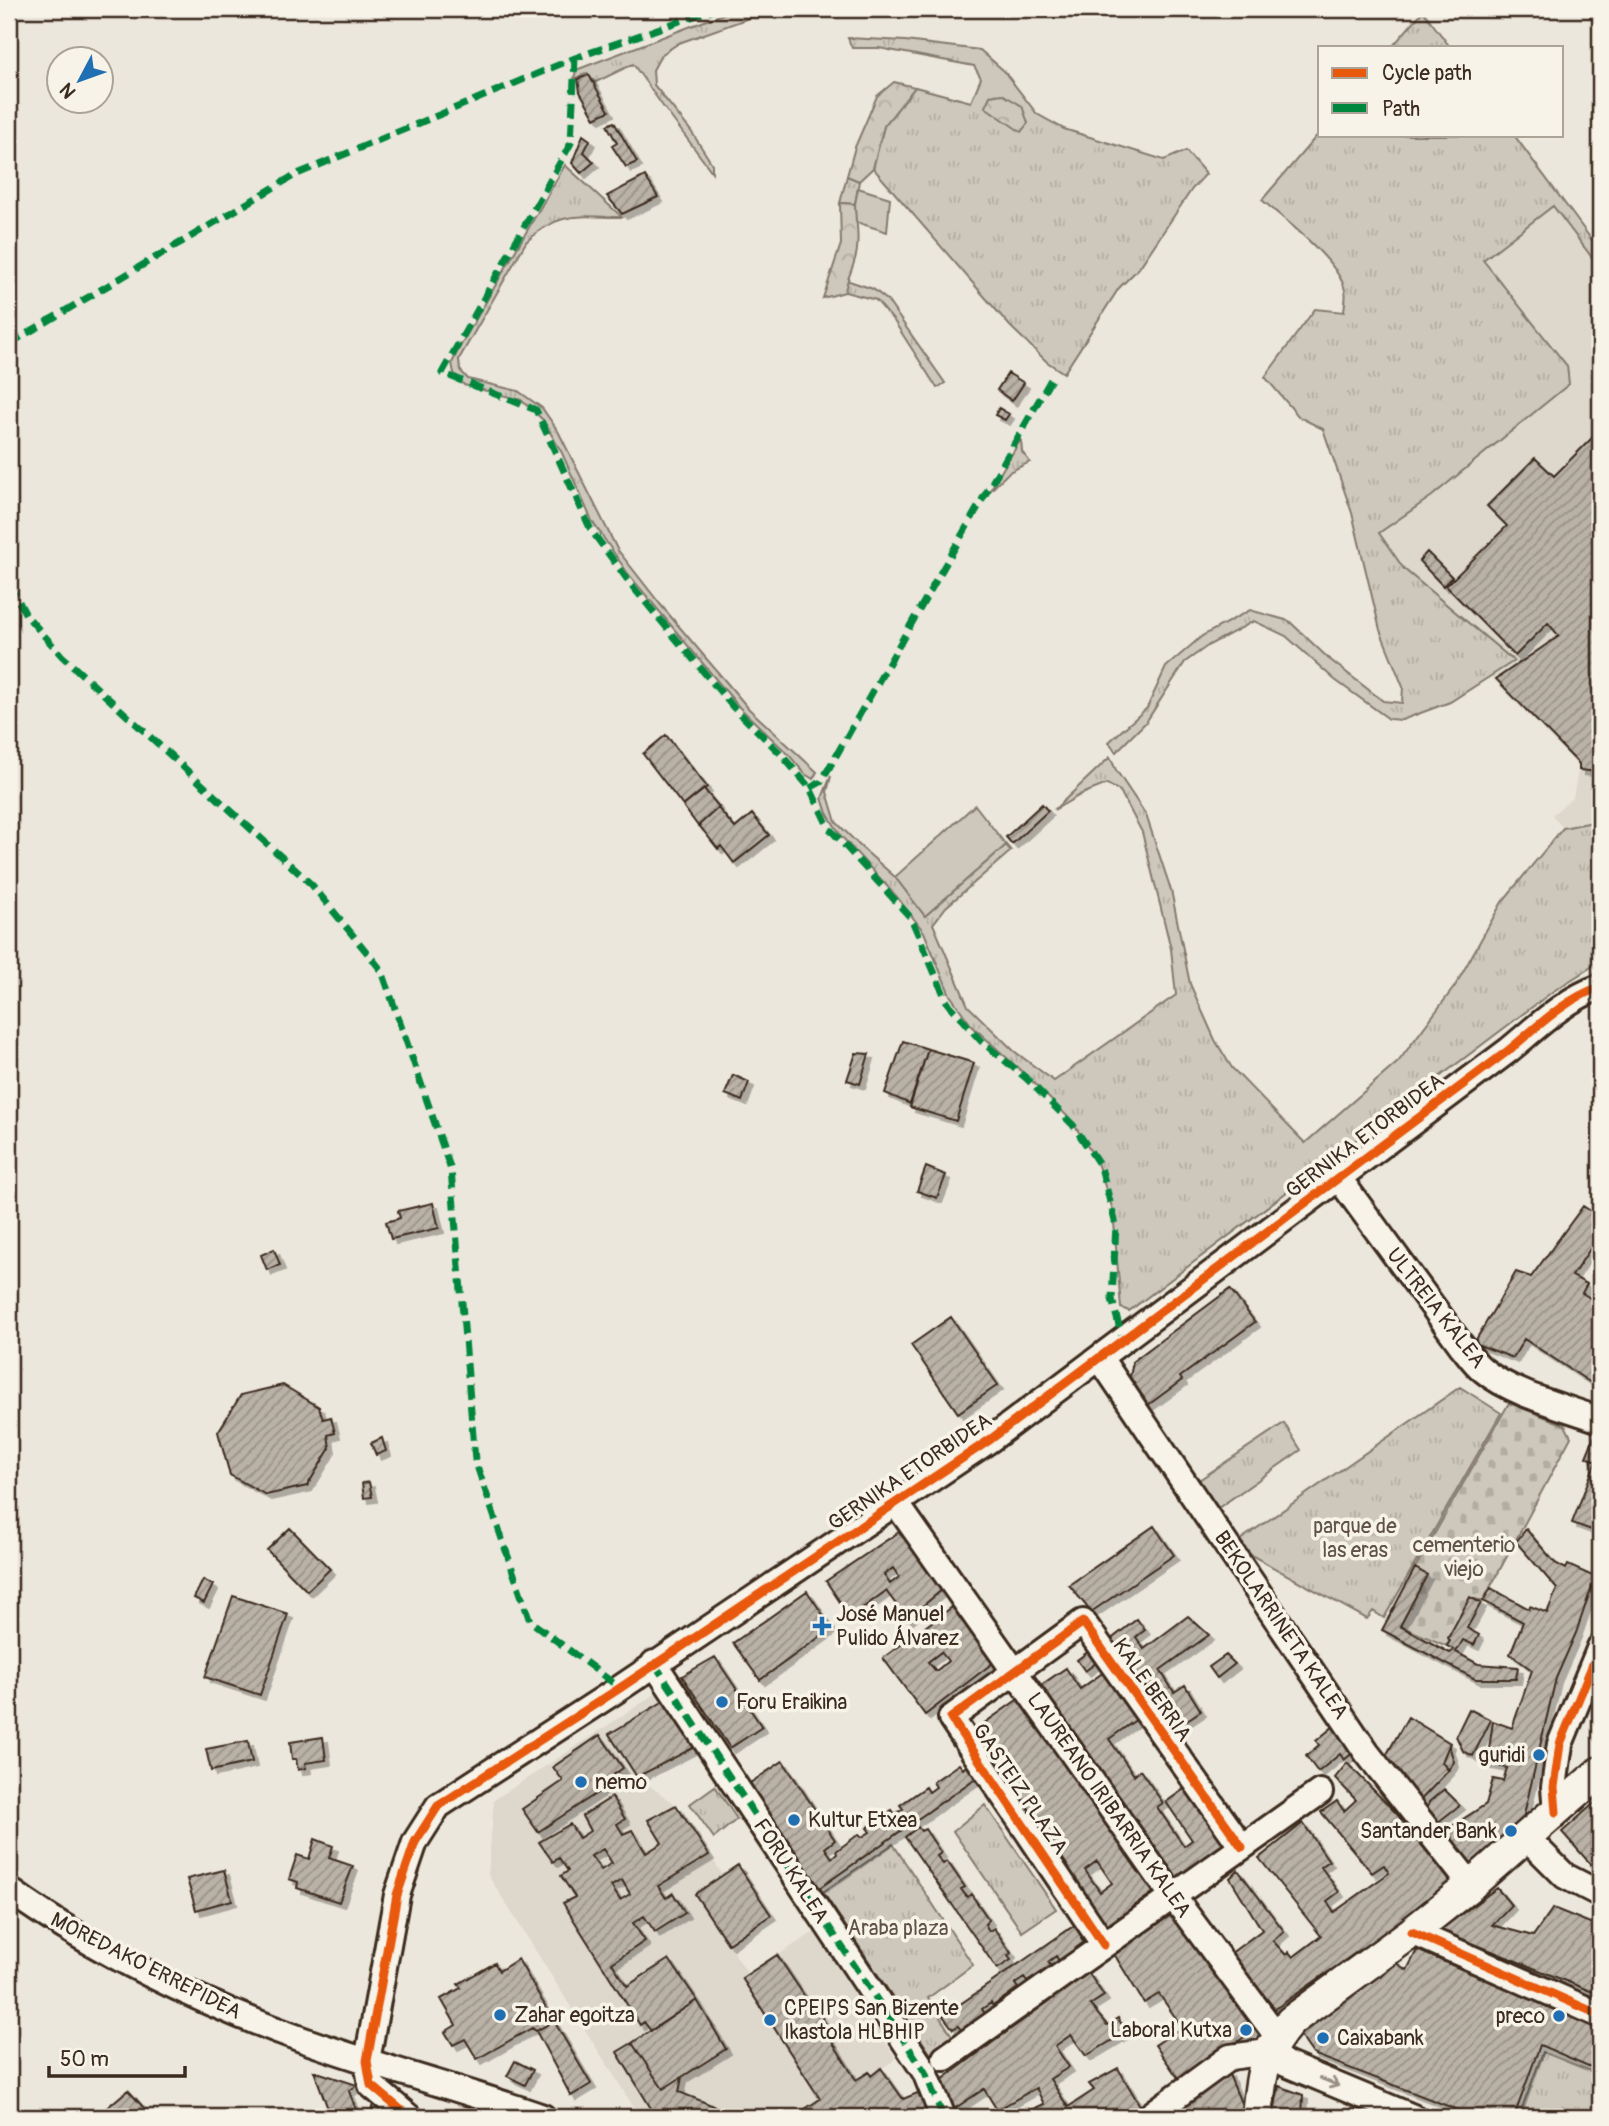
<svg xmlns="http://www.w3.org/2000/svg" width="1609" height="2126" font-family="Pangolin,sans-serif">
	<defs>
		<pattern id="grass-tufts" width="24" height="20" patternUnits="userSpaceOnUse" patternTransform="scale(1.75)"><rect width="24" height="20" fill="#cec8bc"/><path d="M3 7l-1-3M5 7V3M7 7l1-3M15 17l-1-3M17 17v-4M19 17l1-3" fill="none" stroke="#b2aca1"/></pattern>
		<pattern id="forest-crowns" width="20" height="18" patternUnits="userSpaceOnUse" patternTransform="scale(1.75)"><rect width="20" height="18" fill="#cec8bc"/><path d="M2 6a3 3 0 1 1 6 0M12 15a3 3 0 1 1 6 0" fill="none" stroke="#b2aca1"/></pattern>
		<pattern id="cemetery-stones" width="16" height="16" patternUnits="userSpaceOnUse" patternTransform="scale(1.75)"><rect width="16" height="16" fill="#cec8bc"/><path d="M2 7V4a2 2 0 0 1 4 0v3zM10 15v-3a2 2 0 0 1 4 0v3z" fill="#b2aca1"/></pattern>
		<pattern id="building-hatch" width="6" height="6" patternUnits="userSpaceOnUse" patternTransform="scale(1.75)"><rect width="6" height="6" fill="#bab2a7"/><path d="M-1 1l2-2M0 6l6-6M5 7l2-2" fill="none" stroke="#989187"/></pattern>
		<filter id="shadow"><feDropShadow dx="5" dy="5" stdDeviation="0" flood-color="#0004"/></filter>
	</defs>
	<rect width="100%" height="100%" fill="#ece7dc"/>
	<filter id="ink" filterUnits="userSpaceOnUse"><feTurbulence type="fractalNoise" baseFrequency=".0143" numOctaves="2"/><feDisplacementMap in="SourceGraphic" scale="14" xChannelSelector="R" yChannelSelector="G"/><feConvolveMatrix kernelMatrix="1 2 1 2 8 2 1 2 1" color-interpolation-filters="sRGB"/></filter>
	<g filter="url(#ink)">
		<!-- built -->
		<path fill="#ddd7cc" d="M1553 206 1600 268V823L1597 821 1563 828 1552 815 1573 797 1579 767 1490 676 1513 661 1404 569 1379 533 1432 496 1569 384 1567 366 1483 261Z
			M657 1693 695 1747 638 1777 676 1805 723 1875 738 1865 771 1915 728 1944 748 1974 816 1931 896 2059 881 2069 903 2099 878 2117H660L633 2106 488 1875 494 1800Z"/>
		<!-- grass -->
		<path fill="url(#grass-tufts)" stroke="#84796d" stroke-width="2" d="M736 9H774L679 43 661 55 653 70 654 85 691 131 712 164V172L662 105 633 64 594 83 587 73 574 79 576 70Z
			M1423 11 1450 47H1392Z
			M848 38 905 41 980 50 1003 70 1037 114 1064 129 1164 160 1186 151 1206 174 1192 189 1139 268 1119 288 1064 373 1047 362 1010 326 873 168 884 126 915 87 971 102 981 78 974 66 879 48H852Z
			M1320 132V135H1514L1600 251V268L1553 206 1483 260 1567 366 1569 384 1432 496 1379 533 1404 569 1514 661 1450 702 1402 720 1389 719 1335 680 1286 636 1254 621 1209 645 1185 662 1146 722 1116 752 1109 742 1147 708 1166 667 1202 636 1250 610 1289 621 1328 658 1383 701 1402 703 1403 687 1380 630 1352 513 1323 429 1299 417 1265 377 1315 309 1344 312C1344 306 1347 297 1345 290 1338 260 1285 220 1262 200Z
			M565 165 622 217C579 217 559 210 526 242L459 359 460 370 468 379 518 391 542 408 558 431 617 549 660 604 749 709 817 772 813 779 805 774 789 755 739 707 629 575 592 521 562 453 543 420 521 400 464 385 454 373 452 363 461 345Z
			M847 176 859 181 855 204 840 203Z
			M846 280 873 289 887 300 945 383 937 388 894 321 876 300 845 292Z
			M1021 439 1022 452 1030 462 1009 472 989 492Z
			M1110 757 1116 770 1146 815 1171 890 1190 984 1215 1040 1232 1068 1305 1143 1398 1062 1455 986 1502 902 1563 828 1598 821 1600 823V965L1593 966 1552 992 1129 1311 1121 1308 1113 1210 1096 1160 1072 1121 1031 1080 971 1025 950 995 924 932 897 897 841 836 827 813 822 798 831 776 827 792 836 822 862 848 895 877 925 916 1006 845 1011 851 946 907 933 924 968 1006 1014 1051 1054 1081 1176 995 1171 949 1142 832 1120 791 1107 784 1082 794 1054 810Z
			M1460 1387 1501 1413 1384 1618 1373 1611 1367 1619 1251 1555 1240 1540Z
			M1284 1423 1301 1450 1218 1508 1199 1480Z
			M715 1786 737 1819 714 1838 690 1804Z
			M985 1805 1056 1909 1022 1932 953 1831Z
			M893 1844 973 1965 928 1998 954 2039 932 2056 823 1892Z
			M1543 2052 1600 2075V2117H1519Z"/>
		<!-- forest -->
		<path fill="url(#forest-crowns)" stroke="#84796d" stroke-width="2" d="M894 82 915 87 884 126 873 168 859 181 847 176 855 147 877 96Z
			M1002 94 1022 106 1028 123 1021 132 985 107 990 96Z
			M840 203 855 204C856 219 859 234 857 249 856 264 847 276 845 292L823 298 841 244Z"/>
		<!-- cemetery -->
		<path fill="url(#cemetery-stones)" stroke="#84796d" stroke-width="2" d="M1509 1403 1565 1425 1571 1437 1483 1601 1470 1598 1447 1646 1400 1626 1427 1575 1415 1568Z"/>
		<!-- garden -->
		<path fill="#cec8bc" stroke="#84796d" stroke-width="2" d="M858 188 890 198 887 232 856 222 855 204Z
			M975 805 1006 845 925 916 895 877Z"/>
		<!-- building -->
		<path fill="url(#building-hatch)" stroke="#3b2a1e" stroke-width="2" fill-rule="evenodd" filter="url(#shadow)" d="M589 75 609 111 595 118 580 92 578 79Z
			M614 122 637 162 626 167 612 146 617 143 607 125Z
			M583 135 590 140 584 152 594 162 581 173 572 163Z
			M645 176 658 197 622 214 607 196Z
			M1008 373 1024 383 1012 401 997 390Z
			M999 408 1009 414 1005 420 995 415Z
			M1600 430V772L1579 770V764L1496 679 1559 636 1548 623 1515 656 1446 586 1507 526 1487 506 1535 458 1554 476Z
			M1427 552 1452 577 1443 586 1419 561Z
			M666 735 707 787 683 806 643 754Z
			M704 789 719 807 698 826 683 806Z
			M1042 804 1048 811 1012 844 1006 837Z
			M718 808 735 828 752 814 769 835 734 863 721 846 718 849 699 825Z
			M903 1041 928 1049 910 1104 885 1093Z
			M928 1049 974 1063 956 1121 910 1107Z
			M856 1053 869 1054 860 1084 847 1080Z
			M733 1075 749 1082 742 1101 725 1094Z
			M926 1167 946 1175 937 1198 917 1191Z
			M433 1203 439 1228 391 1239 386 1222 400 1218 398 1211Z
			M1583 1206 1597 1215 1600 1210V1234L1572 1276 1587 1284 1582 1293 1600 1304V1389L1524 1339 1513 1358 1474 1343 1516 1272 1531 1277Z
			M274 1249 280 1265 267 1270 261 1255Z
			M1230 1289 1255 1322 1180 1377 1182 1380 1148 1405 1130 1377 1133 1361Z
			M951 1317 998 1385 958 1413 911 1345Z
			M283 1385 319 1407 323 1419 331 1417 335 1433 328 1435 330 1448 307 1486 266 1495 230 1475 218 1432 241 1395Z
			M1595 1435 1600 1437V1533L1572 1523 1596 1461 1586 1457Z
			M382 1438 386 1451 376 1455 371 1443Z
			M369 1482 372 1497 364 1498 362 1483Z
			M1154 1526 1174 1555 1091 1612 1069 1585Z
			M290 1528 330 1569 307 1591 267 1550Z
			M1526 1529 1555 1563 1566 1569 1568 1565 1595 1577 1576 1633 1556 1678 1522 1823 1496 1843 1471 1866 1443 1832 1486 1804 1493 1779 1503 1781 1507 1768 1487 1764 1493 1721 1512 1728 1532 1670 1510 1654 1523 1622 1483 1601 1491 1588 1529 1609 1530 1606 1547 1613 1557 1589 1516 1542Z
			M902 1530 943 1589 907 1619 886 1591 850 1617 826 1581ZM893 1568 899 1577 890 1584 884 1575Z
			M1415 1568 1427 1575 1400 1626 1450 1653 1454 1650 1447 1646 1450 1641 1448 1638 1470 1597 1481 1603 1467 1628 1479 1635 1474 1645 1463 1640 1456 1652 1478 1664 1518 1667 1516 1679H1475L1382 1630Z
			M203 1580 213 1585 204 1603 194 1598Z
			M807 1591 832 1628 760 1680 733 1643Z
			M233 1596 288 1614 260 1695 205 1677Z
			M955 1605 994 1662 925 1715 883 1658ZM941 1652 948 1661 936 1671 928 1662Z
			M1188 1616 1209 1635 1160 1670 1174 1692 1185 1685 1201 1711 1170 1731 1109 1641 1137 1619 1145 1630 1136 1637 1144 1649Z
			M1089 1651 1097 1662 1085 1671 1077 1660Z
			M1226 1655 1235 1664 1217 1678 1209 1667Z
			M715 1657 762 1727 730 1748 682 1676Z
			M1066 1668 1080 1689 1104 1672 1137 1719 1109 1739 1134 1775 1140 1770 1163 1803 1157 1807 1184 1846 1192 1840 1166 1802 1187 1787 1228 1847 1177 1881 1041 1685Z
			M1020 1698 1154 1892 1103 1928 969 1734ZM1097 1861 1112 1883 1100 1892 1085 1870Z
			M664 1701 695 1747 637 1777 609 1734Z
			M1469 1709 1491 1720 1473 1756 1463 1751 1456 1736Z
			M1408 1717 1450 1743 1442 1762 1449 1770 1416 1805 1383 1761Z
			M1334 1726 1355 1751 1344 1760 1340 1754 1318 1772 1306 1756 1319 1745 1316 1741Z
			M600 1735 623 1768 600 1784 603 1789 538 1832 522 1809 563 1781 553 1767Z
			M323 1737 326 1760 305 1763 306 1768 298 1770 296 1759H292L290 1742Z
			M248 1741 252 1762 211 1771 206 1749Z
			M1449 1745 1454 1762 1448 1770 1442 1762Z
			M783 1761 835 1840 825 1848 832 1858 837 1854 836 1851 859 1834 862 1837 870 1832 867 1828 892 1810 895 1814 903 1809 900 1805 926 1787 929 1792 936 1787 933 1782 959 1764 963 1769 967 1765 976 1778 818 1889 750 1783Z
			M1347 1763 1397 1814 1453 1885 1275 2009 1230 1954 1262 1930 1230 1878 1238 1870 1284 1931 1273 1941 1286 1955 1289 1952 1293 1957 1321 1936 1259 1858 1303 1823 1329 1861 1321 1867 1339 1892 1327 1901 1334 1912 1389 1873 1384 1865 1372 1873 1321 1812 1337 1801 1344 1811 1356 1800 1335 1778Z
			M1444 1789 1460 1805 1437 1823 1427 1812 1429 1802Z
			M612 1797 625 1819 617 1824 623 1834 632 1830 646 1853 662 1843 648 1820 676 1805 709 1855 658 1886 666 1898 673 1893 685 1913 655 1932 644 1916 633 1923 645 1941 612 1963 627 1986 669 1959 697 2000 651 2031 644 2022 640 2025 563 1903 575 1897 561 1876 568 1871 559 1858 553 1862 539 1842 570 1824 579 1838 590 1831 582 1816ZM603 1849 612 1863 601 1870 591 1856ZM622 1880 630 1894 620 1900 611 1886Z
			M1600 1798V1870L1594 1868 1562 1832Z
			M918 1827 921 1831 925 1829 941 1853 937 1856 943 1864 947 1861 965 1887 961 1889 967 1897 971 1894 989 1920 985 1924 989 1931 994 1928 1011 1953 1008 1956 1011 1960 997 1969 905 1837Z
			M315 1839 333 1846 329 1858 353 1866 339 1902 297 1888 298 1882 289 1879 297 1855 309 1859Z
			M738 1865 771 1915 728 1944 695 1894Z
			M224 1870 232 1900 196 1910 187 1879Z
			M1497 1888 1511 1905 1492 1925 1533 1936 1553 1908 1600 1927V1995L1440 1930Z
			M1171 1913 1254 2030 1181 2082 1155 2045 1182 2027 1159 1994 1144 2003 1114 1954Z
			M1078 1923 1086 1934 1081 1938 1084 1943 1059 1961 1056 1956 1048 1962 1051 1966 1027 1982 1024 1978 1015 1984 1018 1988 993 2006 991 2003 982 2009 985 2014 961 2030 958 2026 953 2029 943 2016Z
			M1417 1950 1600 2029V2071L1540 2045 1514 2117H1476L1313 2054 1299 2034 1378 1974 1381 1977 1396 1963 1407 1970Z
			M777 1955 816 2013 818 2011 828 2028 825 2030 856 2080 869 2072 871 2076 881 2068 903 2099 920 2092 931 2117H882V2115L879 2117H793L820 2099 742 1978Z
			M518 1959 554 2021 536 2031 532 2028 477 2059 465 2039 453 2045 445 2032 456 2025 441 1999 461 1988 458 1984 495 1963 499 1971Z
			M1088 1972 1104 1996 1090 2005 1107 2025 1118 2018 1126 2032 1086 2056 1071 2035 1055 2046 1069 2067 1050 2079 1068 2107 1094 2090 1089 2084 1118 2068 1143 2111 1133 2117H1040L1039 2116 1037 2117H1016L1044 2104 1036 2088 997 2110 984 2089 951 2111 939 2082Z
			M697 2000 726 2049 663 2089 632 2043Z
			M554 2021 591 2084 571 2096 536 2031Z
			M632 2043 663 2089 682 2077 679 2092 741 2117H660L655 2115 617 2052Z
			M515 2061 533 2070 525 2085 507 2076Z
			M314 2071 357 2085 349 2091 359 2117H331Z
			M1228 2072 1247 2117H1167Z
			M1279 2086 1303 2095 1302 2117H1273Z
			M128 2090 152 2117H96Z
			M374 2097 395 2117H375L371 2114Z"/>
		<g fill="none" stroke-linecap="round" stroke-linejoin="round">
			<defs>
				<path id="minor" d="M1338 1177 1461 1345C1468 1353 1474 1363 1483 1370 1511 1394 1565 1407 1600 1420
					M1100 1358 1367 1753 1471 1885
					M896 1503 1172 1895 1277 2036
					M654 1663 925 2072 943 2117
					M1556 1812 1554 1787 1560 1744 1600 1647
					M1527 1838 1565 1876 1600 1894
					M9 1890C95 1952 201 2003 301 2039 381 2068 463 2089 543 2117
					M1412 1932 1600 2015
					M1104 1945 951 1718 1083 1622 1242 1847
					M945 2058 1320 1792
					M409 2117 371 2085 367 2061 397 1895 415 1842 438 1806 620 1688 991 1439 1509 1050C1537 1027 1565 999 1600 987
					M1148 2117 1230 2057 1268 2052 1286 2064 1413 2117"/>
				<path id="major" d="M1257 2117C1261 2076 1262 2053 1291 2021L1412 1932 1471 1885 1600 1772"/>
			</defs>
			<!-- minor casing -->
			<use href="#minor" stroke="#3b2a1e" stroke-width="30"/>
			<!-- major casing -->
			<use href="#major" stroke="#3b2a1e" stroke-width="35"/>
			<!-- minor -->
			<use href="#minor" stroke="#f7f3e8" stroke-width="24"/>
			<!-- major -->
			<use href="#major" stroke="#f7f3e8" stroke-width="30"/>
			<!-- quiet -->
			<path stroke="#00873e" stroke-width="7" stroke-dasharray="14 7" stroke-linecap="butt" d="M575 58 571 143 442 373 536 410 591 530 633 587 733 707 779 752 810 788 829 828 911 918 948 1004 981 1041 1026 1078 1073 1125 1101 1167 1116 1225 1112 1299 1123 1341
				M9 344 295 175 575 58 714 9
				M9 583 26 615 62 656 312 885 382 971 451 1170 475 1460 530 1621 620 1688
				M810 788 821 782 1054 374
				M654 1663 925 2072 943 2117"/>
			<defs>
				<path id="cycleway" d="M1556 1812 1554 1787 1560 1744 1600 1647
					M1412 1932 1600 2015
					M1104 1945 951 1718 1083 1622 1242 1847
					M409 2117 371 2085 367 2061 397 1895 415 1842 438 1806 620 1688 991 1439 1509 1050C1537 1027 1565 999 1600 987"/>
			</defs>
			<!-- cycleway casing -->
			<use href="#cycleway" stroke="#f7f3e8" stroke-width="13"/>
			<!-- cycleway -->
			<use href="#cycleway" stroke="#e8590c" stroke-width="9"/>
		</g>
		<!-- one-way arrows -->
		<defs><path id="oneway-shaft" d="M-6 0H5M1.5-3L5.5 0L1.5 3" fill="none" stroke-width="1.6" stroke-linecap="round" stroke-linejoin="round" transform="scale(1.75)"/></defs>
		<use stroke="#998e83" href="#oneway-shaft" transform="translate(1329 2082) rotate(22)"/>
	</g>
	<!-- markers -->
	<g fill="#1f6fb2" stroke="#f7f3e8" stroke-width="2.5">
		<path d="M818.5 1615.5h7v7h7v7h-7v7h-7v-7h-7v-7h7z"/>
		<circle cx="722" cy="1702" r="7"/>
		<circle cx="1539" cy="1755" r="7"/>
		<circle cx="581" cy="1782" r="7"/>
		<circle cx="794" cy="1820" r="7"/>
		<circle cx="1511" cy="1831" r="7"/>
		<circle cx="500" cy="2015" r="7"/>
		<circle cx="1559" cy="2016" r="7"/>
		<circle cx="770" cy="2020" r="7"/>
		<circle cx="1246" cy="2030" r="7"/>
		<circle cx="1323" cy="2038" r="7"/>
	</g>
	<g text-anchor="middle" dominant-baseline="central" stroke-width="7" stroke-linejoin="round" paint-order="stroke">
		<!-- street labels -->
		<g font-size="21" fill="#3b2a1e" stroke="#f7f3e8">
			<text transform="translate(1365 1136) rotate(-37)">GERNIKA ETORBIDEA</text>
			<text transform="translate(1436 1308) rotate(52)">ULTREIA KALEA</text>
			<text transform="translate(910 1472) rotate(-34)">GERNIKA ETORBIDEA</text>
			<text transform="translate(1281 1625) rotate(56)">BEKOLARRINETA KALEA</text>
			<text transform="translate(1152 1690) rotate(55)">KALE BERRIA</text>
			<text transform="translate(1020 1789) rotate(56)">GASTEIZ PLAZA</text>
			<text transform="translate(1109 1805) rotate(55)">LAUREANO IRIBARRIA KALEA</text>
			<text transform="translate(791 1871) rotate(57)">FORU KALEA</text>
			<text transform="translate(146 1966) rotate(27)">MOREDAKO ERREPIDEA</text>
		</g>
		<!-- park labels -->
		<g font-size="21" fill="#605246" stroke="#f7f3e8">
			<text x="1355" y="1526">parque de<tspan x="1355" dy="24">las eras</tspan></text>
			<text x="1464" y="1545">cementerio<tspan x="1464" dy="24">viejo</tspan></text>
			<text x="898" y="1928">Araba plaza</text>
		</g>
		<!-- poi labels -->
		<g font-size="21" fill="#3b2a1e" stroke="#f7f3e8" text-anchor="start">
			<text x="836" y="1614">José Manuel<tspan x="836" dy="24">Pulido Álvarez</tspan></text>
			<text x="736" y="1702">Foru Eraikina</text>
			<text x="1525" y="1755" text-anchor="end">guridi</text>
			<text x="595" y="1782">nemo</text>
			<text x="808" y="1820">Kultur Etxea</text>
			<text x="1497" y="1831" text-anchor="end">Santander Bank</text>
			<text x="784" y="2008">CPEIPS San Bizente<tspan x="784" dy="24">Ikastola HLBHIP</tspan></text>
			<text x="514" y="2015">Zahar egoitza</text>
			<text x="1545" y="2016" text-anchor="end">preco</text>
			<text x="1232" y="2030" text-anchor="end">Laboral Kutxa</text>
			<text x="1337" y="2038">Caixabank</text>
		</g>
	</g>
	<!-- margin -->
	<rect width="1609" height="2126" fill="none" stroke="#f7f3e8" stroke-width="35"/>
	<rect x="18" y="18" width="1574" height="2091" fill="none" stroke="#3b2a1e" stroke-width="2.5" filter="url(#ink)"/>
	<!-- legend -->
	<rect x="1318" y="46" width="245" height="91" fill="#f7f3e8" stroke="#aca397" stroke-width="2"/>
	<rect x="1332" y="68" width="35" height="10" fill="#e8590c" stroke="#aca397" stroke-width="2"/>
	<text x="1382" y="80" font-size="21" fill="#3b2a1e">Cycle path</text>
	<rect x="1332" y="103" width="35" height="10" fill="#00873e" stroke="#aca397" stroke-width="2"/>
	<text x="1382" y="116" font-size="21" fill="#3b2a1e">Path</text>
	<!-- north arrow -->
	<g transform="translate(80 80) rotate(229)"><circle r="33" fill="#f7f3e8" stroke="#aca397" stroke-width="2"/>
	<path d="M0-5L12 26L0 18L-12 26Z" fill="#1f6fb2"/>
	<text y="-10" font-size="19" font-weight="bold" text-anchor="middle" fill="#3b2a1e">N</text>
	</g>
	<!-- scale -->
	<path d="M49 2066v10h136v-10" fill="none" stroke="#3b2a1e" stroke-width="3.5"/>
	<text x="60" y="2066" font-size="21" fill="#3b2a1e" stroke="#f7f3e8" stroke-width="5" paint-order="stroke">50 m</text>
</svg>
